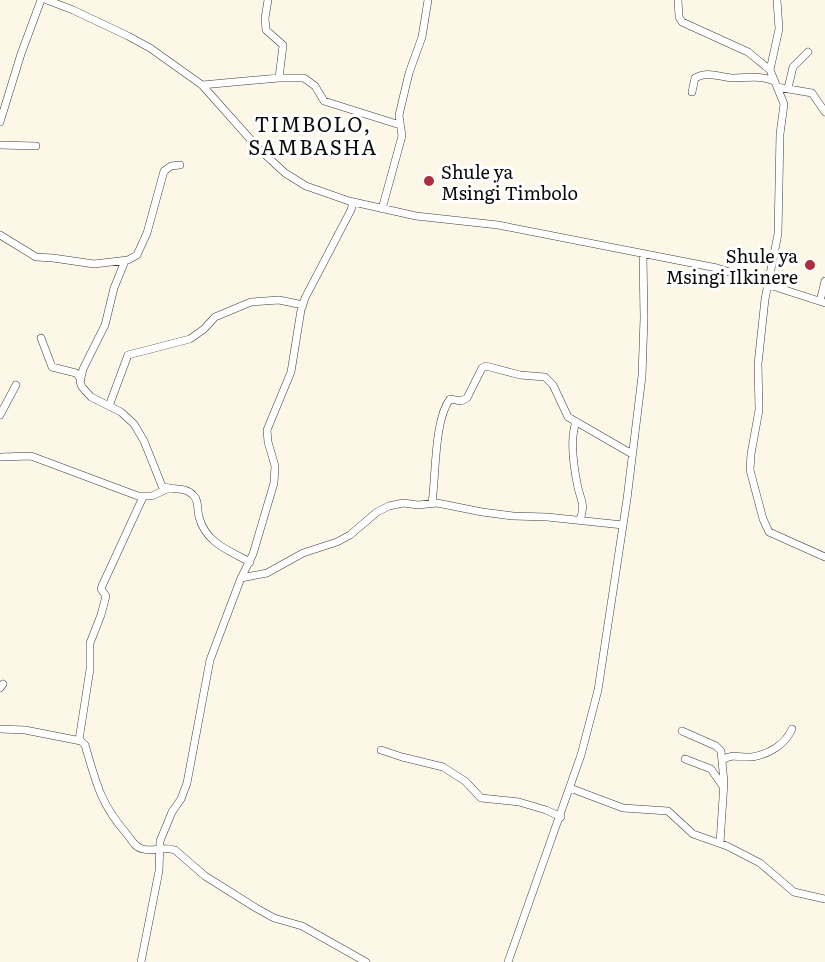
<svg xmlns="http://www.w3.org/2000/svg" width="825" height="962" font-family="Literata,serif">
	<rect width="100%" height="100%" fill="#fdf7e8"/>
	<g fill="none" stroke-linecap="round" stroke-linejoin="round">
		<defs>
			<path id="minor" d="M47 0 73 10 128 36 150 48 202 85 259 149 285 173 306 186 349 201 416 216 498 225 717 268 825 303
				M268 0 265 18 266 30 283 45 279 78
				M678 0 679 17 682 22 748 52 770 70
				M777 0 779 29 770 70 784 104 780 134 778 234 765 299 758 364 759 410 751 454 750 470 763 519 769 532 825 557
				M202 85 279 78H304L315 86 324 101 400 125
				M777 87 812 93 825 112
				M788 88 793 67 808 52
				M692 92 695 78C709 70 720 78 734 78 749 78 760 75 774 81
				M0 122 21 54 41 0
				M0 145 36 146
				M382 209 402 136 399 115 409 73 422 37 428 0
				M0 235 36 257 53 258 94 264 128 260 137 255 147 233 164 171 171 166 180 165
				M125 261 114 288 105 325 83 369 80 382 82 387 91 397 121 412 134 424 144 441 162 486C172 491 185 486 193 495 199 500 197 509 199 517 206 543 228 550 250 562
				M820 301 825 281
				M41 338 52 367 76 373 81 379
				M109 406 128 355 190 339 204 329 215 317 251 302 279 300 303 305
				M0 415 16 385
				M576 422C569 441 574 469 578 488 582 503 585 505 580 520
				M0 457 31 456 138 496H152L169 488
				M432 503C436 476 434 420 450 399L461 401 467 398 482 368 486 366 520 375 545 377 553 385 568 417 632 454
				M241 578 267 573 303 553 337 542 350 535 377 512 389 506 403 503 418 505 437 503 482 512 513 516 547 517 623 525
				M0 688 3 684
				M0 729 25 730 81 741 85 745C96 782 100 803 126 833 131 839 135 848 143 849 153 852 164 846 175 850L205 876 256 908 274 918 302 926 366 962
				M682 731 716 746 721 751 724 782 720 843
				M79 740 90 669V643L101 615 106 596 101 589 102 586 143 497
				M381 750 402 757 443 767 465 781 481 798 519 802 546 810 561 817
				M685 759 711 769 722 785
				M723 760C732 753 741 758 752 757 769 754 785 745 792 729
				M570 788 623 808 668 811 693 834 727 846 760 863 794 892 825 899
				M141 962 159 871 160 841 172 812 181 799 187 783 210 660 241 578 253 554 274 483 275 466 268 442 267 430 291 372 301 310 305 298 351 210 353 202
				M508 962 581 755 598 690 627 499 642 376 644 318 643 255"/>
		</defs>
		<!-- minor casing -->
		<use href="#minor" stroke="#3d3d3d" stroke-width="8"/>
		<!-- minor -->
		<use href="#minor" stroke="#fff" stroke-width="7"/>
	</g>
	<!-- markers -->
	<g fill="#ad2e3e" stroke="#fff" stroke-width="2">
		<circle cx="429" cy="181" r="6"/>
		<circle cx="810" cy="265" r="6"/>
	</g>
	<g text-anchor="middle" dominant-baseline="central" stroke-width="6" stroke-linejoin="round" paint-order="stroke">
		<!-- poi labels -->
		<g font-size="18" fill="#0a0a0a" stroke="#fff" text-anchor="start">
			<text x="441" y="171">Shule ya<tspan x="441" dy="21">Msingi Timbolo</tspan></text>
			<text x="798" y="255" text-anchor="end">Shule ya<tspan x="798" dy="21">Msingi Ilkinere</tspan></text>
		</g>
		<!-- neighbourhood labels -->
		<g font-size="20" letter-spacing="1.5" fill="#0a0a0a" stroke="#fff">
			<text x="313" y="123">TIMBOLO,<tspan x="313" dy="23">SAMBASHA</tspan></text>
		</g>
	</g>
</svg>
